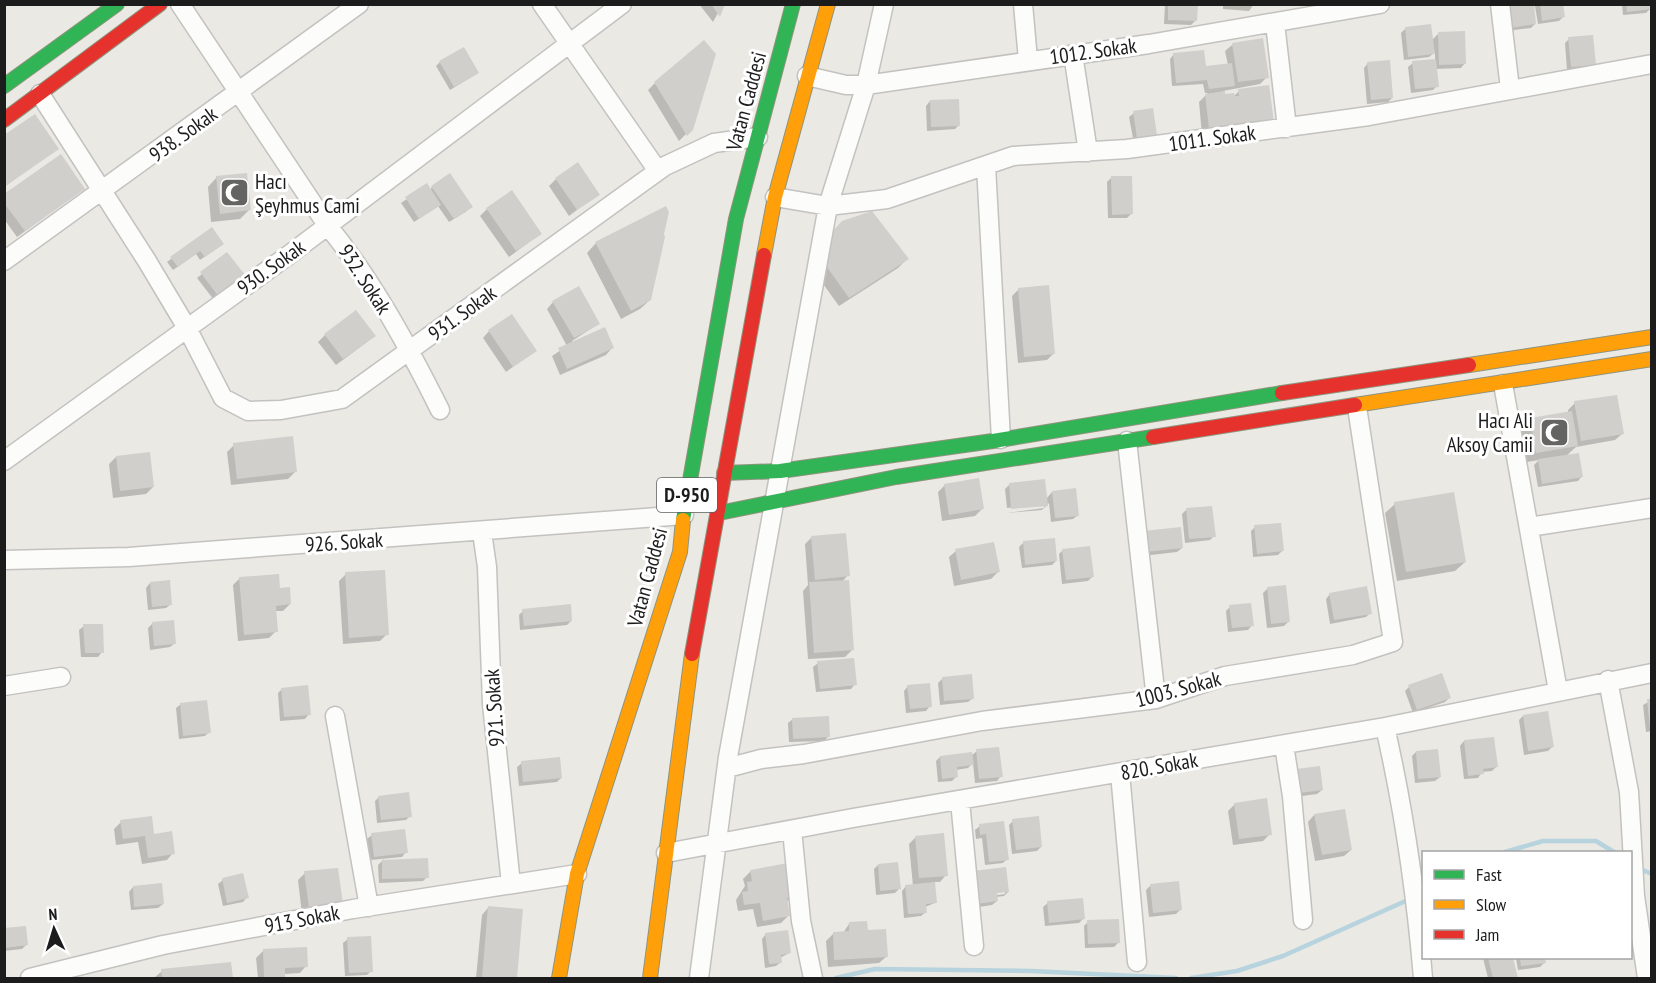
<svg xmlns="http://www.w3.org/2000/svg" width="1656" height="983" font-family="'PT Sans Narrow',sans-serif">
	<rect width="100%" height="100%" fill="#eae9e4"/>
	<!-- shadow -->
	<path fill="#0003" fill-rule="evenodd" d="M699 4H723L713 22Z
		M1165 4H1196V20L1191 25 1164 24Z
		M1223 4H1254L1249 11 1223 9Z
		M1533 4H1562L1564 16 1559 21 1538 24 1535 6 1533 7 1535 24 1531 28 1506 31Z
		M1622 4H1649L1650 9 1646 13 1623 15Z
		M1405 29 1432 40 1438 34 1465 63 1461 68 1435 69 1437 86 1433 90 1411 93 1408 67 1413 63 1435 61V52L1429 57 1404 60 1401 33Z
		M1569 39 1594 64 1590 68 1567 70 1565 43Z
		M1232 45 1267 77 1260 84 1223 91 1224 95 1233 97 1239 91 1267 87 1202 135 1199 102 1208 93H1205L1203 84 1172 86 1170 59 1174 54 1205 68 1228 65 1225 51Z
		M440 62 478 73 450 90 436 66Z
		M1368 63 1392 98 1388 102 1367 104 1364 68Z
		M655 83 691 129 679 141 648 90Z
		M930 101 959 125 955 129 927 131 926 106Z
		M1151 110 1135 149 1129 117 1134 113Z
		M4 137 57 149 4 187Z
		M217 177 249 210 240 219 211 222 208 187Z
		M1111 178 1131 214 1127 218H1108L1107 182Z
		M556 179 598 194 569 216 549 186Z
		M427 185 430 190 432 187 467 211 449 222 438 206 414 222 401 203Z
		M83 189 17 237 4 219V196Z
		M487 209 540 234 509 257 480 216Z
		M211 229 217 248 200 260 196 254 173 270 167 262Z
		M596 243 650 300 640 309 621 319 587 253Z
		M227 254 244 276 214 300 197 278Z
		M907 259 898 268 839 306 813 270V262Z
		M1019 289 1054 353 1047 360 1018 363 1012 296Z
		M553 302 598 324 572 341 573 343 612 348 606 355 560 375 552 356 567 346 547 309Z
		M489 331 535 351 506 372 483 338Z
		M325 335 367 342 336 365 318 342Z
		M1575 403 1622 434 1615 440 1576 447 1566 456 1582 476 1578 481 1538 487 1534 465 1539 460 1527 462 1521 428 1531 419 1568 413V410Z
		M234 445 295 472 288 479 231 485 227 452Z
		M116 457 153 487 146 494 113 498 109 464Z
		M1010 484 1046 499 1052 492 1078 515 1073 519 1051 522 1049 503 1042 510 1007 513 1044 508V505L1007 508 1005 489Z
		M945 485 982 509 975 516 942 521 938 492Z
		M1395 504 1465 562 1455 571 1397 581 1385 513Z
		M1186 510 1214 536 1210 540 1185 543 1182 514Z
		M1255 527 1282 551 1278 555 1253 557 1251 531Z
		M812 537 848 575 842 582 852 650 845 657 808 659 803 591 808 585 805 544Z
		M1140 537 1182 548 1177 552 1142 556Z
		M1024 542 1056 561 1052 565 1022 568 1019 547Z
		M1063 550 1092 577 1088 581 1062 584 1059 554Z
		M956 551 998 572 991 579 954 586 949 557Z
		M346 574 387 634 380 641 343 644 339 581Z
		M240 578 290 604 283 611H275L276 631 269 638 238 641 233 585Z
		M150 583 171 604 166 608 148 610 146 588Z
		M1268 588 1288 622 1284 626 1267 628 1263 593Z
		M1330 594 1370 613 1366 617 1330 624 1326 599Z
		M1230 607 1252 625 1248 630 1228 632 1226 611Z
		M523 611 571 621 567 625 520 630 519 615Z
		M152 624 175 643 170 647 150 650 148 628Z
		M84 626 102 652 98 657H81L79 630Z
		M818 663 855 684 851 689 816 692 813 667Z
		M943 678 973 698 968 702 940 705 938 683Z
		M908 686 930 706 926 711 906 713 904 691Z
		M1409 687 1449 698 1445 702 1413 713 1405 691Z
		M282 689 309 714 305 719 280 721 278 693Z
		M1652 700V731L1646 732 1643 705Z
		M181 704 209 732 205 736 179 739 176 708Z
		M1523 716 1552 747 1548 751 1524 755 1519 720Z
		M793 719 828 737 824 741 789 742 788 723Z
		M1464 741 1496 767 1492 771 1482 772 1478 778 1464 779 1460 746Z
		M977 751 1001 776 997 781 975 783 973 763 968 768 956 770 957 776 952 781 938 782 936 761 940 757 971 756Z
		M1416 752 1440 777 1435 781 1415 783 1412 756Z
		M522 763 561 778 557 782 519 786 517 767Z
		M1292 774 1322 790 1317 794 1295 797Z
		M379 797 410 816 406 820 377 823 375 801Z
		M1235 804 1270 834 1263 841 1233 845 1228 811Z
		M1314 815 1351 850 1344 856 1315 861 1308 822Z
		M1013 821 1041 847 1037 851 1012 854 1009 825Z
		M121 822 153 836 173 853 167 860 142 864 138 842 116 845 114 829Z
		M980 826 1007 859 1003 863 985 865 982 838 976 839 975 830Z
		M372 835 406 852 402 857 370 860 367 839Z
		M916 837 946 875 940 882H934L935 903 925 907 926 912 921 916 904 918 902 891 906 886H913L909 844Z
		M384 859V861L427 877 423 881 379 883 378 865Z
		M787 865 792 896 786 903 788 916 781 923 757 927 753 909 738 911 736 900 745 886 743 879 750 872Z
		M878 865 899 889 895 893 876 895 874 869Z
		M305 873 334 910 302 914 298 880Z
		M969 877 1008 892 1004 896 996 897 997 901 992 905 972 908ZM1005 891V894L990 896V893Z
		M223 880 247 897 243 902 223 906 218 884Z
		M1150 886 1180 910 1176 914 1149 917 1146 890Z
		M133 887 163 904 158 908 131 910 129 892Z
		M1048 903 1084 918 1079 923 1045 926 1043 907Z
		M488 908 521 911 515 978H476L482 915Z
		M1088 922 1119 942 1114 947 1085 948 1084 926Z
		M849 924 886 957 879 963 828 967 826 941 833 934 843 933Z
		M4 930 26 945 22 949 4 951Z
		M766 934 789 953 780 958 781 962 776 966 765 968 762 939Z
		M348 939 371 971 367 975 345 976 343 943Z
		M263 951 306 966 300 973 284 974 283 978H258L256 958Z
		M1483 958H1512L1516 977 1488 978Z
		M1516 958H1548H1543L1544 963 1540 967 1518 970Z
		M230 963 231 978H154L162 971Z"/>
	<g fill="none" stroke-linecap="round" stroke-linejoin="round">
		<!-- stream -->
		<path stroke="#b7d3de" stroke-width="4.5" d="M1505 852 1543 841H1596L1614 852
			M1638 868 1652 874
			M836 978 875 969 1031 971 1176 978
			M1191 978 1237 971 1283 956 1410 899"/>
	</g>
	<!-- building -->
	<path fill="#d1cfcb" d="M711 4H725L720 17Z
		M1168 4H1198L1197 21 1168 20Z
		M1507 4H1534L1536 24 1510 28Z
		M1540 4H1563L1565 17 1542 21Z
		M1626 4H1651V9L1627 12Z
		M1431 24 1435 54 1408 57 1405 27Z
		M1465 31 1466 64 1439 65 1438 32Z
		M1593 35 1596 65 1571 67 1568 37Z
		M1263 38 1269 78 1238 82 1232 43Z
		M704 40 716 54 693 130 687 136 654 82Z
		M464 47 479 73 454 87 439 61Z
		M1204 50 1206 66 1232 63 1235 86 1209 89 1207 80 1176 83 1173 53Z
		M1436 59 1439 87 1415 89 1412 61Z
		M1390 60 1393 98 1371 100 1367 62Z
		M1269 85 1274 122 1209 129 1205 94 1225 91V94L1234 93 1235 96H1239L1238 89Z
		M959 99 960 126 931 127 930 100Z
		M1153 108 1158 142 1138 145 1133 111Z
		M35 114 59 149 4 187V135Z
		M61 154 85 189 25 231 4 203V194Z
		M578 162 600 195 577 210 555 178Z
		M247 173 251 210 220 214 216 176Z
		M450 173 473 207 454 219 431 186Z
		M1111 176H1132L1133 214 1112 215Z
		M427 183 441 205 419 219 405 197Z
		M512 190 542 234 516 251 486 208Z
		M666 206 669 212 664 234 665 237 651 300 631 311 595 242Z
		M872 211 909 259 849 298 822 260 832 232 842 221Z
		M212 227 224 244 205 257 200 251 178 267 170 257Z
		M227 252 246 276 219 297 200 272Z
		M1049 285 1055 354 1024 357 1018 288Z
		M579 286 600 324 574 338 552 301Z
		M356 310 376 336 343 359 324 334Z
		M512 314 537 351 513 367 488 330Z
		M605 327 614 348 567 369 558 348Z
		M1617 395 1624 434 1581 441 1574 401Z
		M1572 411 1578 446 1536 453 1530 418Z
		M293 436 297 472 237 479 233 443Z
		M150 452 154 487 120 491 116 456Z
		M1579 453 1583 477 1542 484 1538 459Z
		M979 478 984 509 949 515 944 484Z
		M1045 479 1048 506 1011 509 1009 483Z
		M1076 488 1079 516 1055 518 1052 491Z
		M1454 492 1466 562 1406 572 1394 502Z
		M1212 506 1216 537 1189 539 1186 508Z
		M1281 523 1284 551 1257 554 1254 525Z
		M1181 527 1183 548 1146 552 1143 531Z
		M846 533 850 576 815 580 811 536Z
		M1055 538 1057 561 1025 565 1023 541Z
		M994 542 1000 572 961 580 955 549Z
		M1090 546 1094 577 1066 580 1062 549Z
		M385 570 389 635 349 638 345 572Z
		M279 574 280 588 290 587 291 604 276 606 278 632 244 635 239 577Z
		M170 580 172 605 152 607 150 582Z
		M849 580 854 650 814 653 809 582Z
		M1286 585 1290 622 1271 624 1267 587Z
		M1367 586 1372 614 1334 620 1329 593Z
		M1251 603 1254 626 1232 628 1229 605Z
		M571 604 572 621 524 626 522 609Z
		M174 620 176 644 154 646 152 622Z
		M83 624H103L104 653H85Z
		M854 658 857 685 820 689 817 661Z
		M1442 673 1451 698 1417 710 1408 685Z
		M972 674 974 699 944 701 942 677Z
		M930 683 932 707 910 709 907 685Z
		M308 685 311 715 284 717 281 688Z
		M1647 699H1652V729H1650Z
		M207 700 211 733 183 736 180 703Z
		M1548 711 1554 747 1528 751 1523 715Z
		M829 716 830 737 793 739 792 718Z
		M1494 737 1498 767 1483 769 1484 774 1468 776 1464 740Z
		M999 747 1003 777 979 779 976 749Z
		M1438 749 1441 777 1418 779 1416 751Z
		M972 752 974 765 957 767 958 777 942 779 940 756Z
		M560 757 562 778 523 782 521 761Z
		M1320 766 1323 790 1299 793 1296 769Z
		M409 792 412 817 381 820 378 796Z
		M1267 798 1272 835 1239 839 1234 803Z
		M1345 809 1352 850 1322 855 1314 814Z
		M152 816 154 834 172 831 175 854 148 858 145 836 123 839 120 820Z
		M1039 816 1042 847 1016 850 1012 819Z
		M1004 821 1009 860 989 862 986 834 980 835 979 824Z
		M405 829 408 853 374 857 371 833Z
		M944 833 948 876 919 878 915 836Z
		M428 858 429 878 382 879V860Z
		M898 862 901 889 880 891 878 864Z
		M788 863 794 897 787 898 790 916 763 921 760 903 744 905 742 892 748 891 747 882 752 881 750 870Z
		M1006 867 1009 892 997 893 998 901 976 904 973 871Z
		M338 868 343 904 309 908 304 871Z
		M243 873 249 898 227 903 222 878Z
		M1179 881 1182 910 1153 913 1150 884Z
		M935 882 937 903 926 904 927 913 908 914 905 885Z
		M162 883 164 904 134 907 133 886Z
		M1083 898 1085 919 1049 923 1047 901Z
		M488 906 523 909 517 978H482Z
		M1119 919 1120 943 1088 944 1087 920Z
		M867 921 868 930 886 929 888 957 834 960 833 932 849 931V922Z
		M26 926 28 945 4 948V928Z
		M788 930 791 953 781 955 782 963 769 964 765 933Z
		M371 936 373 972 349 973 347 937Z
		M307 947 308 967 285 968V978H264L263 949Z
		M1488 958H1513L1518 978H1493Z
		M1520 958H1545L1546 963 1521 966Z
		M231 962 233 978H162L161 969Z"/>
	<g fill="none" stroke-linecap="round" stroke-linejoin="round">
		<defs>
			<path id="street" d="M180 4 327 225C373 281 408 346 440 410
				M542 4 658 171
				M1023 4 1028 60
				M1500 4 1510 89
				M1275 23 1287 128
				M1073 54 1088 152
				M807 76 846 85H866L1149 44 1380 4
				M40 94 147 261 187 328 223 398 248 411 281 410 342 399 665 166 714 143 758 137
				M986 166 1001 439
				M775 197 828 206 887 199 1013 156 1127 149 1369 116 1652 64
				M4 261 359 4
				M1503 384 1558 691
				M1127 441 1156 699
				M4 461 290 254 622 4
				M1529 527 1652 508
				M482 532 487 567 492 704 511 884
				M4 560 129 557 684 515
				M1608 680 1629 792 1635 896 1647 978
				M4 686 61 677
				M335 716 369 907
				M1385 727C1404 810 1416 894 1423 978
				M1284 745 1292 796 1303 920
				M727 768 761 759 804 754 982 721 1156 699 1225 676 1353 655 1393 642 1357 407
				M1120 773 1137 962
				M960 801 974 946
				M792 830 801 921 813 978
				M666 853 853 818 1385 727 1652 673
				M30 978 163 945 353 909 577 874
				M699 978 728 757 828 206 866 85 884 4"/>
			<path id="fast" d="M4 86 117 4
				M724 473 780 471 993 441 1282 393
				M719 513 896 477 1153 437
				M683 520 736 219 793 4"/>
			<path id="slow" d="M764 255 775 197 828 4
				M1469 365 1652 337
				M1355 405 1652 359
				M559 978 577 874 680 552 683 520
				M650 978 692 654"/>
			<path id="jam" d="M4 120 160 4
				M1282 393 1469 365
				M1153 437 1355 405
				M692 654 764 255"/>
		</defs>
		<!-- street casing -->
		<use href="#street" stroke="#c3c2c0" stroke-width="21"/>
		<!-- fast casing -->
		<use href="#fast" stroke="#90937d" stroke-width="16"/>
		<!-- slow casing -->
		<use href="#slow" stroke="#90937d" stroke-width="16"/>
		<!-- jam casing -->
		<use href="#jam" stroke="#90937d" stroke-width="16"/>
		<!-- street -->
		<use href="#street" stroke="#fcfcfb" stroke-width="18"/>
		<!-- fast -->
		<use href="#fast" stroke="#30b455" stroke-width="14"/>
		<!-- slow -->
		<use href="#slow" stroke="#ff9f0a" stroke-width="14"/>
		<!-- jam -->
		<use href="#jam" stroke="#e5322d" stroke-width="14"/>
	</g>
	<!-- icons -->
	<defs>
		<symbol id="mosque-square" viewBox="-11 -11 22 22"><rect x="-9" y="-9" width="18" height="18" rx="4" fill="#646462" stroke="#fff"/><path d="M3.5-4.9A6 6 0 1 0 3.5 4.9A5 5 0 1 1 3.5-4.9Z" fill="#fff"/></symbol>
	</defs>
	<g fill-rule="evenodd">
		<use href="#mosque-square" x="218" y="176" width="33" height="33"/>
		<use href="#mosque-square" x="1538" y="416" width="33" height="33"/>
	</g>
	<g text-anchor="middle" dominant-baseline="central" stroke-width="6" stroke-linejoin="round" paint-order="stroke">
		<!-- shield labels -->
		<rect fill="#fff" stroke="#606060" stroke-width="1.5" x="657" y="478" width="60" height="34" rx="4.5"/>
		<g font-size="20" font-weight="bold" fill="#1c1c1c">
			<text x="687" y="495">D-950</text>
		</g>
		<!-- street labels -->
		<g font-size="21" fill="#1c1c1c" stroke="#fff">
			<text transform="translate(1093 51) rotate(-8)">1012. Sokak</text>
			<text transform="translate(746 101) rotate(-75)">Vatan Caddesi</text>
			<text transform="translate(183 134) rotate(-36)">938. Sokak</text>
			<text transform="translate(1212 138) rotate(-8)">1011. Sokak</text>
			<text transform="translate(271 267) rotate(-36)">930. Sokak</text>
			<text transform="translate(365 279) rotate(57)">932. Sokak</text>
			<text transform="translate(462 313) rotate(-36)">931. Sokak</text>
			<text transform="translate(344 542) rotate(-4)">926. Sokak</text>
			<text transform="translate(647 577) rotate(-75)">Vatan Caddesi</text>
			<text transform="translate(1178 689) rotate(-15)">1003. Sokak</text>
			<text transform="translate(494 708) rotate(-94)">921. Sokak</text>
			<text transform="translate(1159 766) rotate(-10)">820. Sokak</text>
			<text transform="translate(302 919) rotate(-11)">913 Sokak</text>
		</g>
		<!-- poi labels -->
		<g font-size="21" fill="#1c1c1c" stroke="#fff" text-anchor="start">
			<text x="255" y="181">Hacı<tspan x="255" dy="24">Şeyhmus Cami</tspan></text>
			<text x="1533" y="420" text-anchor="end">Hacı Ali<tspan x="1533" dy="24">Aksoy Camii</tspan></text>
		</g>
	</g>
	<!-- border -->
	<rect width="1656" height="983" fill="none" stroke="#1c1c1c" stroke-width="12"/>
	<!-- legend -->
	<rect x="1422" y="851" width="210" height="108" fill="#ffffff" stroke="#a4a4a4" stroke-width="1.5"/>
	<rect x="1434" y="870" width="30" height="9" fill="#30b455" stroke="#a4a4a4" stroke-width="1.5"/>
	<text x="1476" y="881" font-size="18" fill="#1c1c1c">Fast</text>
	<rect x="1434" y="900" width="30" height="9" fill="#ff9f0a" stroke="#a4a4a4" stroke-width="1.5"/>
	<text x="1476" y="911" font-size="18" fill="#1c1c1c">Slow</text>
	<rect x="1434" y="930" width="30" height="9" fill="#e5322d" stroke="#a4a4a4" stroke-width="1.5"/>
	<text x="1476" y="941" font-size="18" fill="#1c1c1c">Jam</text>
	<!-- north arrow -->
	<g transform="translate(54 929) rotate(356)" stroke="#ffffff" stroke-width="4.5" paint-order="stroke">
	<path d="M0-4.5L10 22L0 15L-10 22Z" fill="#1c1c1c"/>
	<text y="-9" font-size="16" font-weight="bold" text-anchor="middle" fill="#1c1c1c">N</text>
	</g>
</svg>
